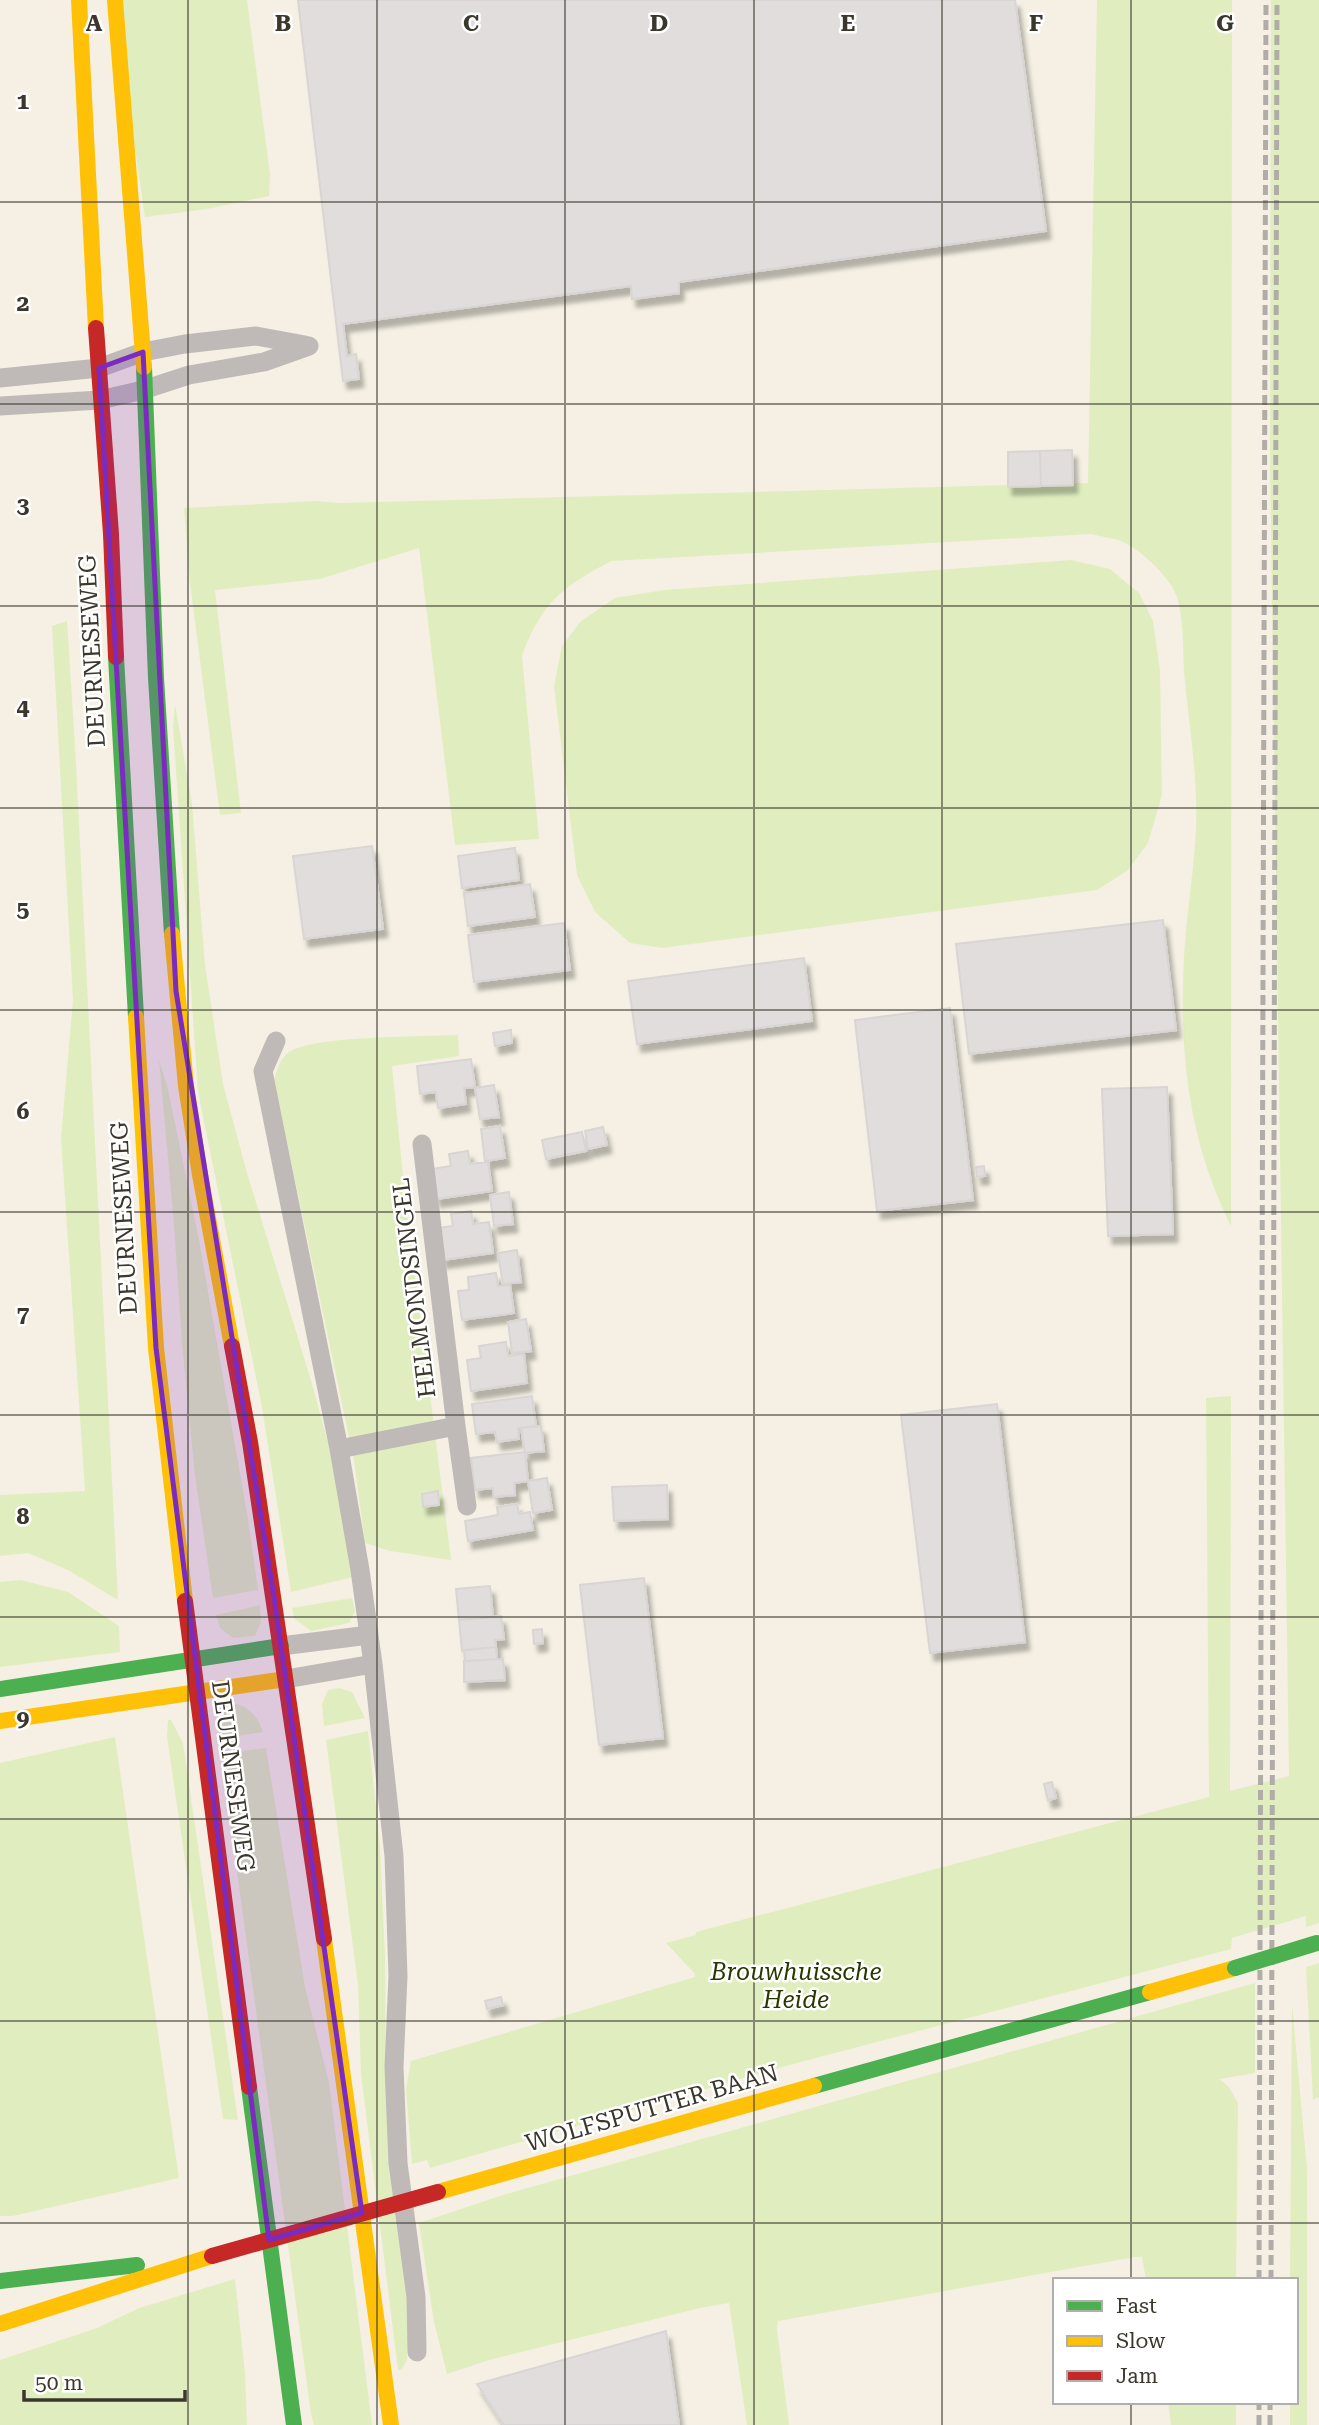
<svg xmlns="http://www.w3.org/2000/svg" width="1319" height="2425" font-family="'Roboto Serif',serif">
	<defs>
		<filter id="shadow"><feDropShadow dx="4.5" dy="8" stdDeviation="2" flood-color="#0004"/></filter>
	</defs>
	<rect width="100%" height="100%" fill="#f5f0e3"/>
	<!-- green -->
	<path fill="#e0eebf" d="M113 0H247L270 174 269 196 207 209 145 217Z
		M1097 0H1232L1231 1226C1186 1136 1178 1042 1185 942 1188 905 1194 867 1196 830 1198 780 1190 732 1185 682 1182 654 1185 625 1177 597 1171 579 1144 553 1127 544 1117 538 1102 537 1091 534L611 561C561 588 542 602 522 656L539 839 455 845 419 548 320 579 215 590 241 813 220 815 190 583 184 508 315 501 340 503 1088 483Z
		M1271 0H1319V1923L1306 1927V1916L1232 1938 1231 1949 793 2064 430 2168 427 2160 412 2164 406 2089 411 2061 695 1977V1974L666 1943 696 1935V1932L1209 1797 1206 1398 1231 1396 1230 1791 1289 1776 1270 461Z
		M1071 560 1110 569 1139 593 1153 621 1160 671 1162 795 1148 843 1127 871 1097 890 662 948 630 943 595 912 577 875 554 686 562 646 580 622 615 598 664 590Z
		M67 621 75 745 118 1600 68 1570 28 1553 0 1556V1495L85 1491 61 1138 73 1000 52 626Z
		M175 704 192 804 205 965 223 1084 247 1173 311 1380 330 1450 353 1577 291 1592 262 1407 198 1092 173 727Z
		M458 1035 459 1056 392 1066 406 1206 451 1560 390 1551 365 1543 354 1461 274 1080C277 1070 280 1058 289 1052 316 1035 422 1037 458 1035Z
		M159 1060 168 1089 199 1240 248 1519 258 1590 213 1598 195 1476 182 1344 174 1225Z
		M21 1580 68 1592 119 1626 120 1652 0 1667V1582Z
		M352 1598 355 1611 349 1623 311 1631 294 1618 292 1608Z
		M260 1605 261 1622 255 1636 233 1638 220 1628 216 1615Z
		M339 1688 352 1692 365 1718 324 1726 322 1704 328 1690Z
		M236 1704C250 1707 259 1719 263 1732L219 1739V1720L222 1710Z
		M168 1720H171L183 1743 238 2120 223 2119 167 1737Z
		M368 1731 380 1847 385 1956 386 2076 410 2303 407 2360 402 2369 398 2370 361 2074 358 1985 326 1740Z
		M115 1737 179 2178 13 2216H0V1763Z
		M266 1748 305 1987 329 2082 372 2425H314L311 2414 221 1754Z
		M1319 1963V2097L1313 2100 1306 1967Z
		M1255 1983V2073L1219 2079 1228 2086 1238 2103 1236 2280H1146L1142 2257H1135L778 2321 777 2329 789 2425H747L729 2303 700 2308 489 2360 447 2374 434 2322 419 2223 503 2195Z
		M1292 2004 1307 2169V2425H1290V2402H1296V2280H1290Z
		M235 2279 245 2373 247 2425H0V2360L97 2328 139 2308Z
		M1168 2402H1236V2425H1171Z"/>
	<!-- building -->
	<path fill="#e1dddc" stroke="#d8d5d4" stroke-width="2" filter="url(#shadow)" d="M298 0H1015L1046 231 679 282V293L632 299 631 286 343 324 347 356 356 354 359 379 343 381Z
		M1072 450 1073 485 1041 486 1040 451Z
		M1040 451 1041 486 1008 487V452Z
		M372 846 383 929 304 939 293 856Z
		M515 848 519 880 462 888 458 856Z
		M530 884 535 917 468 926 464 893Z
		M1163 920 1176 1030 969 1054 956 944Z
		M564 923 570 970 474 982 468 935Z
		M804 958 812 1021 637 1044 628 981Z
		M950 1008 973 1200 877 1211 855 1020Z
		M511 1030 512 1043 495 1046 493 1033Z
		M471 1059 475 1087 464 1088 466 1104 438 1108 436 1092 420 1094 417 1066Z
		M494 1085 499 1117 480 1119 475 1088Z
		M1167 1087 1173 1234 1108 1236 1102 1089Z
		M500 1126 505 1158 485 1161 481 1129Z
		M603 1127 607 1145 588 1149 585 1131Z
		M582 1132 586 1151 546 1159 542 1140Z
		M468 1151 470 1164 488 1162 492 1191 436 1199 431 1169 451 1166 449 1154Z
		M984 1166 985 1176 977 1177 976 1167Z
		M509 1192 513 1224 494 1226 490 1195Z
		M471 1211 473 1224 489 1222 493 1253 442 1260 438 1228 453 1226 451 1214Z
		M517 1250 521 1282 503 1284 498 1253Z
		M496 1273 498 1286 510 1285 514 1313 462 1320 458 1291 469 1290 468 1277Z
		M526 1319 531 1351 512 1353 508 1322Z
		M506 1342 508 1356 524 1354 527 1383 471 1391 467 1360 481 1358 479 1346Z
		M532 1396 536 1426 518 1428 519 1439 497 1442 495 1432 476 1434 472 1404Z
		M997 1404 1025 1642 930 1653 901 1415Z
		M541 1426 544 1451 525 1453 521 1428Z
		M525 1452 528 1481 514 1483 515 1495 494 1497 493 1488 475 1490 471 1458Z
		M547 1478 552 1510 533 1513 528 1481Z
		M667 1485 668 1519 614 1521 612 1487Z
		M438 1491 439 1505 423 1507 422 1494Z
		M517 1504 519 1514 530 1512 533 1530 468 1541 465 1521 498 1515 497 1507Z
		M644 1578 663 1738 599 1745 580 1585Z
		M490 1586 493 1617 459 1620 456 1589Z
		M501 1616 504 1639 495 1640 496 1647 462 1651 459 1620Z
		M542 1629 543 1643 534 1644 533 1630Z
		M496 1647 497 1659 465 1661 464 1650Z
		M503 1659 505 1680 464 1682V1661Z
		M1052 1782 1056 1798 1048 1800 1044 1784Z
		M501 1997 503 2005 487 2009 485 2001Z
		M666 2331 679 2425H504L477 2384Z"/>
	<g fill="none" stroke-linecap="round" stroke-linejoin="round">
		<!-- street -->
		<path stroke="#bfbab8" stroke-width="19" d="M0 378 99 368 143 352 185 344 256 336 305 345
			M0 406 100 400 143 390 189 375 264 362 309 346
			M276 1041 263 1071 339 1449 360 1570 373 1664 394 1856 398 1976 394 2067 398 2163 416 2297 417 2352
			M422 1144 456 1426
			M339 1449 456 1426 467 1506
			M281 1646 369 1635
			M286 1679 373 1664"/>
		<!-- fast -->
		<path stroke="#4caf50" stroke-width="16" d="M144 367 156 678 172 934
			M116 657 136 1017
			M0 1689 281 1646
			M814 2086 1150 1992
			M249 2087 294 2425
			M0 2281 137 2265"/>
		<!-- slow -->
		<path stroke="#ffc107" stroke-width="16" d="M79 0 96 328
			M115 0 144 367
			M172 934 186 1086 200 1175 232 1346
			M136 1017 156 1348 185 1601
			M0 1721 286 1679
			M324 1939 391 2425
			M1150 1992 1235 1968
			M438 2192 814 2086
			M0 2324 212 2256"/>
		<!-- jam -->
		<path stroke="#c62828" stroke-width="16" d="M96 328 111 534 116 657
			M232 1346 250 1442 324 1939
			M185 1601 249 2087"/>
		<!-- rail -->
		<path stroke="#b0ada8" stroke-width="5" stroke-dasharray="10 5" stroke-linecap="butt" d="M1259 2280 1266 0
			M1271 2280 1277 0
			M1259 2425V2402
			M1270 2425V2402"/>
		<!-- fast-bridge -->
		<path stroke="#4caf50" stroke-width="16" d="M1235 1968 1317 1943"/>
		<!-- jam-bridge -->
		<path stroke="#c62828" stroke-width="16" d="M212 2256 438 2192"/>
	</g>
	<!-- marked area -->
	<path fill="#7b2cbf" fill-opacity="0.2" stroke="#7b2cbf" stroke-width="5" stroke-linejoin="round" d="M143 352 176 991 274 1597 362 2213 269 2240 156 1348 99 368Z"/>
	<!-- grid -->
	<path fill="none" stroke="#3b372d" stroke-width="2" stroke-opacity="0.55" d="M188 0V2425M377 0V2425M565 0V2425M754 0V2425M942 0V2425M1131 0V2280M0 202H1319M0 404H1319M0 606H1319M0 808H1319M0 1010H1319M0 1212H1319M0 1415H1319M0 1617H1319M0 1819H1319M0 2021H1319M0 2223H1319M1131 2402V2425"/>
	<g text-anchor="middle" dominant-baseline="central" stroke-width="5" stroke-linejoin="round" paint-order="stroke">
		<!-- street labels -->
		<g font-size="24" fill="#3b372d" stroke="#fff">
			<text transform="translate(92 651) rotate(-93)">DEURNESEWEG</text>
			<text transform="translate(124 1218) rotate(-93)">DEURNESEWEG</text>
			<text transform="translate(414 1288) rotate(-97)">HELMONDSINGEL</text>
			<text transform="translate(233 1776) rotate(82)">DEURNESEWEG</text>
			<text transform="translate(652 2108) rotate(-16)">WOLFSPUTTER BAAN</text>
		</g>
		<!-- park labels -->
		<g font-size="24" font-style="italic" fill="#283800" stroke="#fff">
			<text x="796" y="1972">Brouwhuissche<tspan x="796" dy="28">Heide</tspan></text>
		</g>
	</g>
	<g font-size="23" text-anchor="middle" font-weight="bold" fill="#3b372d" stroke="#fff" stroke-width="5" stroke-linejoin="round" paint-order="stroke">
		<text x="94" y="31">A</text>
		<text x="283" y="31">B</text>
		<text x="471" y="31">C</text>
		<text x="659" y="31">D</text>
		<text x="848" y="31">E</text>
		<text x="1036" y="31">F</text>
		<text x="1225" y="31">G</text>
		<text x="23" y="109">1</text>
		<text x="23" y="311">2</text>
		<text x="23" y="513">3</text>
		<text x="23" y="715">4</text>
		<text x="23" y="917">5</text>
		<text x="23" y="1119">6</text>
		<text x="23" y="1322">7</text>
		<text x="23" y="1524">8</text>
		<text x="23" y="1726">9</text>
	</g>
	<!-- legend -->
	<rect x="1053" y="2278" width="245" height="126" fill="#ffffff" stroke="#b1afab" stroke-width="2"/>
	<rect x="1067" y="2301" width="35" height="10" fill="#4caf50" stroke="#b1afab" stroke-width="2"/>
	<text x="1116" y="2313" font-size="21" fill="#3b372d">Fast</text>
	<rect x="1067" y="2336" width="35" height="10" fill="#ffc107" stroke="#b1afab" stroke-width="2"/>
	<text x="1116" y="2348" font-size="21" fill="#3b372d">Slow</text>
	<rect x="1067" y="2371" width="35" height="10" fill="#c62828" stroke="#b1afab" stroke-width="2"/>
	<text x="1116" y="2383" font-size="21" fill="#3b372d">Jam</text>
	<!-- scale -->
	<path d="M24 2390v10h161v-10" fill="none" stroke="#3b372d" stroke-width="3.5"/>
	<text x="35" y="2390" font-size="21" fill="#3b372d" stroke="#ffffff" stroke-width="5" paint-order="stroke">50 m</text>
</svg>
